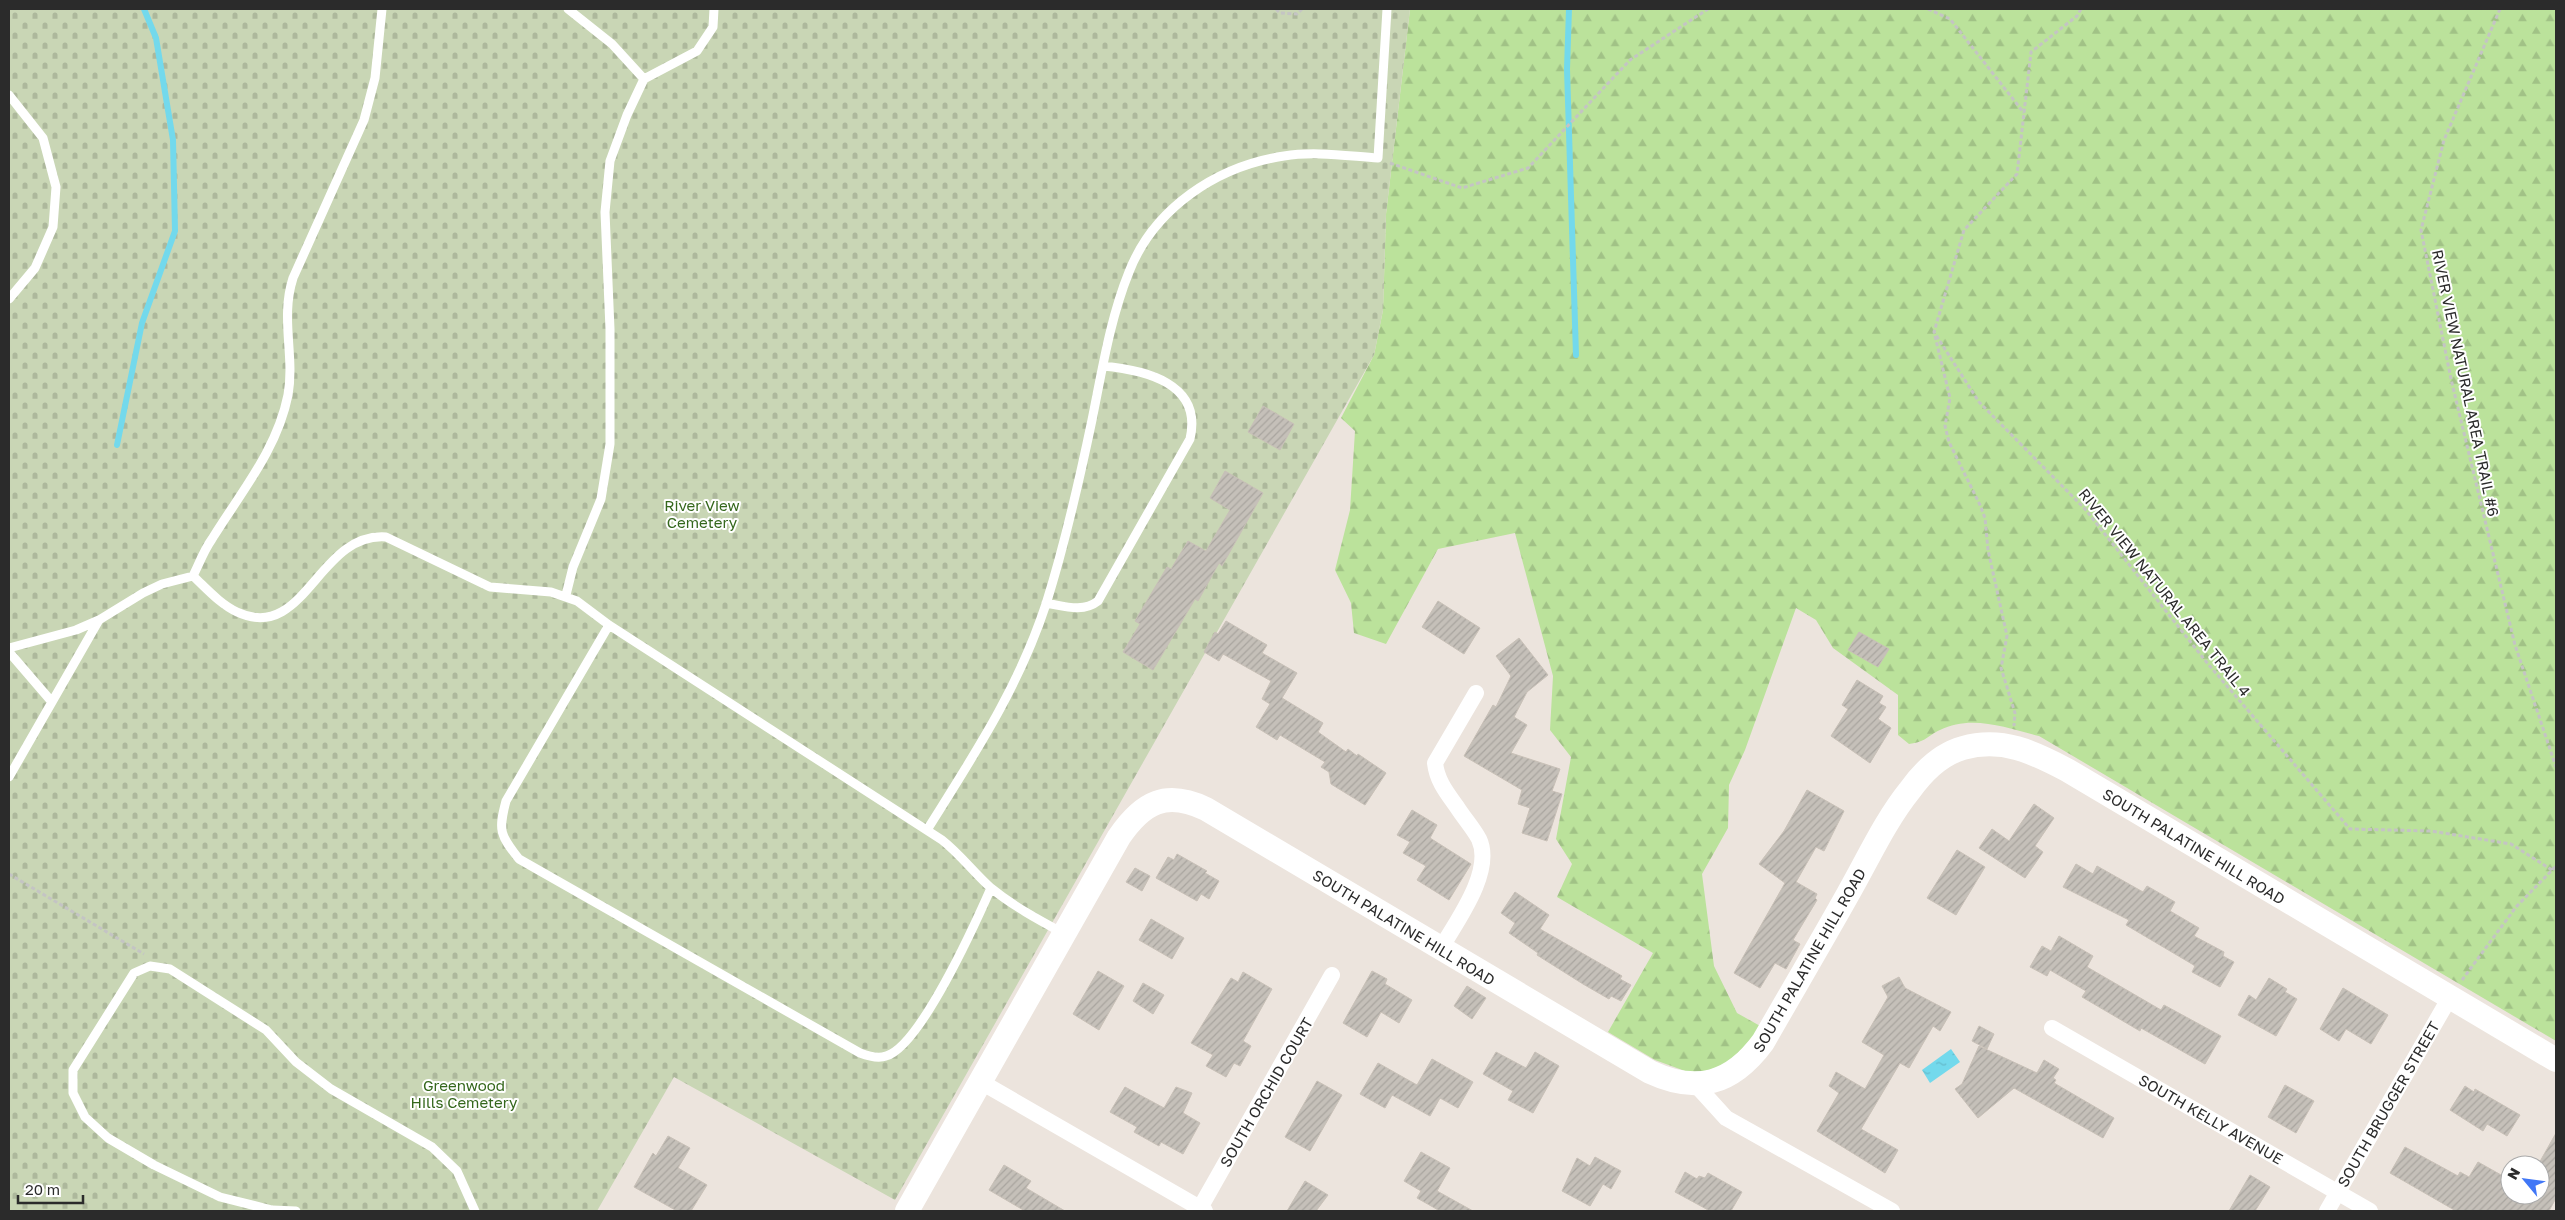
<svg xmlns="http://www.w3.org/2000/svg" width="2565" height="1220" font-family="'Golos Text',sans-serif">
	<defs>
		<pattern id="forest-firs" width="22" height="20" patternUnits="userSpaceOnUse" patternTransform="scale(1.25)"><rect width="22" height="20" fill="#bbe29b"/><path d="M5 1l3.5 6h-7zM16 11l3.5 6h-7z" fill="#a1c286"/></pattern>
		<pattern id="cemetery-stones" width="16" height="16" patternUnits="userSpaceOnUse" patternTransform="scale(1.25)"><rect width="16" height="16" fill="#c9d6b5"/><path d="M2 7V4a2 2 0 0 1 4 0v3zM10 15v-3a2 2 0 0 1 4 0v3z" fill="#adb89c"/></pattern>
		<pattern id="water-ripples" width="26" height="14" patternUnits="userSpaceOnUse" patternTransform="scale(1.25)"><rect width="26" height="14" fill="#73d9ec"/><path d="M2 4q2-2 4 0t4 0M15 11q2-2 4 0t4 0" fill="none" stroke="#64bacb"/></pattern>
		<pattern id="building-hatch" width="6" height="6" patternUnits="userSpaceOnUse" patternTransform="scale(1.25)"><rect width="6" height="6" fill="#c5c0b9"/><path d="M-1 1l2-2M0 6l6-6M5 7l2-2" fill="none" stroke="#a9a59f"/></pattern>
	</defs>
	<rect width="100%" height="100%" fill="#ece4dd"/>
	<!-- forest -->
	<path fill="url(#forest-firs)" d="M1410 9H2556V1041L2039 736C2008 728 1971 714 1940 730 1927 736 1926 742 1909 744L1898 735V695L1833 648 1816 620 1796 608 1745 750 1729 785 1728 828 1702 874 1714 966 1737 1013 1762 1027 1728 1064 1699 1073 1685 1071 1655 1060 1608 1032 1653 953 1557 897 1572 864 1556 839 1571 757 1550 730 1553 676 1515 533 1438 549 1386 644 1354 633 1351 603 1335 570 1350 510 1355 431 1341 418 1374 355 1383 310 1386 214Z"/>
	<!-- cemetery -->
	<path fill="url(#cemetery-stones)" d="M9 9H1410L1386 214 1383 310 1374 355 895 1200 674 1077 597 1211H9Z"/>
	<!-- water -->
	<path fill="url(#water-ripples)" d="M1951 1049 1960 1062 1930 1083 1922 1070Z"/>
	<g fill="none" stroke-linecap="round" stroke-linejoin="round">
		<!-- stream -->
		<path stroke="#73d9ec" stroke-width="6" d="M1569 9 1567 69 1576 355
			M117 445 142 323 175 231 173 140 156 38 144 9"/>
	</g>
	<!-- building -->
	<path fill="url(#building-hatch)" stroke="#c8c0b7" d="M1263 406 1294 424 1280 450 1248 432Z
		M1225 471 1263 493 1222 566 1219 563 1198 601 1195 599 1153 670 1123 652 1140 624 1135 621 1167 567 1171 569 1188 541 1206 551 1230 510 1210 498Z
		M1438 601 1480 628 1464 654 1422 627Z
		M1226 621 1267 645 1262 653 1297 673 1282 698 1323 723 1318 732 1346 752 1348 749 1357 756 1358 754 1386 773 1365 805 1331 784 1329 772 1321 767 1325 762 1280 735 1277 740 1256 727 1270 704 1262 699 1271 681 1223 654 1219 661 1204 652 1215 632 1218 634Z
		M1859 632 1889 649 1878 667 1848 650Z
		M1519 638 1548 675 1527 692 1514 717 1527 725 1511 753 1560 769 1552 791 1562 794 1547 841 1522 833 1530 808 1518 804 1522 790 1464 756 1493 705 1496 707 1511 676 1496 656Z
		M1857 680 1883 696 1879 703 1886 707 1878 719 1891 728 1870 763 1831 736 1848 709 1842 705Z
		M1807 790 1844 811 1824 851 1816 847 1796 882 1817 894 1815 898 1817 900 1793 940 1800 944 1786 969 1775 963 1760 988 1734 973 1785 883 1759 864 1784 831Z
		M2034 804 2054 818 2035 846 2043 852 2025 878 1979 848 1992 829 2009 841Z
		M1412 810 1437 825 1430 838 1471 864 1449 900 1417 880 1426 866 1403 853 1410 842 1397 835Z
		M1957 850 1985 867 1956 915 1927 898Z
		M1177 854 1207 871 1205 873 1219 881 1209 899 1201 894 1197 901 1156 878 1168 857 1174 860Z
		M2076 864 2093 874 2097 866 2143 892 2147 886 2175 902 2170 911 2199 928 2194 936 2224 952 2223 956 2234 962 2220 987 2192 972 2195 966 2192 964 2126 925 2129 920 2063 887Z
		M1135 868 1150 876 1142 891 1126 882Z
		M1515 892 1549 915 1540 929 1622 976 1620 979 1631 985 1621 1001 1611 996 1609 999 1583 984 1537 955 1538 953 1509 933 1515 923 1501 913Z
		M1151 919 1184 938 1172 959 1139 940Z
		M2059 936 2093 956 2087 967 2161 1010 2164 1005 2221 1036 2205 1064 2141 1028 2140 1031 2082 997 2086 991 2050 970 2047 976 2030 967 2042 946 2051 951Z
		M1098 971 1124 986 1099 1030 1073 1014Z
		M1372 971 1387 979 1385 984 1412 1000 1399 1023 1381 1012 1367 1037 1343 1023Z
		M1243 972 1272 989 1243 1041 1251 1046 1240 1066 1234 1063 1226 1077 1206 1066 1213 1055 1191 1043 1231 978 1238 982Z
		M1899 977 1905 988 1951 1012 1940 1031 1933 1026 1909 1068 1900 1063 1861 1129 1898 1150 1885 1173 1817 1131 1839 1093 1829 1086 1836 1072 1865 1089 1884 1055 1862 1042 1888 997 1882 986Z
		M2269 978 2287 989 2285 992 2297 999 2276 1036 2238 1015 2249 995 2256 1000Z
		M1143 983 1164 995 1153 1014 1133 1001Z
		M1467 986 1486 998 1472 1019 1454 1006Z
		M2343 988 2388 1015 2371 1044 2346 1029 2339 1041 2320 1029Z
		M1979 1026 1994 1034 1987 1049 1972 1041Z
		M1979 1046 2037 1073 2044 1060 2059 1069 2053 1078 2056 1080 2054 1083 2114 1118 2103 1138 2014 1088 1978 1118 1955 1089 1962 1084Z
		M1496 1052 1526 1068 1535 1052 1559 1066 1533 1113 1508 1100 1513 1091 1483 1074Z
		M1432 1059 1473 1082 1458 1108 1440 1098 1430 1116 1392 1095 1385 1108 1360 1094 1378 1063 1417 1085Z
		M1317 1081 1342 1095 1310 1151 1285 1137Z
		M2285 1085 2314 1101 2296 1133 2268 1117Z
		M2465 1086 2474 1092 2475 1089 2520 1115 2507 1136 2487 1124 2483 1131 2450 1110Z
		M1125 1087 1164 1108 1176 1087 1192 1093 1183 1113 1200 1123 1183 1154 1161 1142 1159 1146 1134 1132 1137 1127 1110 1112Z
		M2556 1133V1198L2549 1211H2456L2390 1173 2405 1147 2458 1176 2460 1172 2469 1177 2478 1162 2510 1180V1195H2540L2538 1165Z
		M668 1136 690 1148 678 1168 707 1185 691 1211H677L634 1187 653 1153 656 1156Z
		M1421 1152 1450 1168 1437 1191 1473 1211H1440L1417 1198 1421 1191 1404 1181Z
		M1595 1157 1621 1171 1611 1189 1603 1184 1590 1206 1562 1191 1577 1158 1590 1166Z
		M1004 1165 1031 1181 1026 1188 1065 1211H1025L989 1190Z
		M1685 1172 1697 1179 1699 1176 1705 1178 1708 1173 1742 1192 1731 1211H1710L1675 1192Z
		M2250 1175 2270 1187 2255 1211H2229Z
		M1305 1181 1328 1195 1316 1211H1287Z"/>
	<g fill="none" stroke-linecap="round" stroke-linejoin="round">
		<!-- path -->
		<path stroke="#c4c4c4" stroke-width="3" stroke-dasharray="4 2.5" stroke-linecap="butt" d="M1276 9 1280 13 1297 14 1302 9
			M1928 9 1950 19 2024 113
			M2081 9 2077 16 2031 52 2017 174 1964 230 1934 332 1979 402 2085 509 2208 664 2350 829 2431 831 2511 844 2552 870
			M2500 9 2444 140 2421 230 2451 379 2515 645 2556 767
			M1390 163 1462 188 1528 168 1630 60 1708 9
			M1935 336 1950 398 1945 426 1949 442 1980 505 1985 518 1988 550 2007 636 2001 668 2015 713 2014 726
			M9 874 144 954
			M2462 980 2516 907 2556 866"/>
		<!-- lane -->
		<path stroke="#fff" stroke-width="9" d="M568 9 612 44 644 79
			M9 95 43 138 56 187 53 227 35 268 9 299
			M193 576C207 589 220 604 237 612 305 644 318 532 386 537L490 587 551 592 577 601 609 625 942 840C960 854 974 873 991 888 1013 906 1039 920 1063 933
			M566 595 573 567 601 499 610 444V329L605 212 610 161 627 115 644 79 697 51 713 27 714 9
			M1046 603C1064 606 1083 613 1098 601L1190 439C1203 383 1145 370 1103 366
			M609 625 506 801C498 831 500 835 519 859L860 1053C868 1056 878 1059 886 1056 920 1047 976 922 991 888
			M9 648 76 630 99 620 143 593 162 584 193 576C199 564 204 550 212 539 241 492 277 450 288 395 295 356 280 318 293 278L364 120 375 78 382 9
			M9 652 52 702
			M9 777 99 620
			M927 830C974 755 1018 689 1046 604 1065 544 1079 482 1092 420 1102 371 1110 319 1129 272 1154 208 1217 166 1284 156 1315 151 1347 156 1378 158L1387 9
			M296 1211 272 1210 220 1197 154 1165 108 1138 85 1117 73 1093V1070L134 973 150 966 170 969 266 1030 296 1062 331 1089 432 1147 457 1171 475 1211"/>
		<!-- street -->
		<path stroke="#fff" stroke-width="16" d="M1441 948C1457 921 1494 871 1479 839 1473 828 1464 818 1457 807 1447 793 1437 781 1435 763L1476 693
			M2052 1028 2370 1211
			M981 1082 1205 1211
			M1696 1085 1726 1118 1892 1211
			M1200 1208 1332 975
			M2327 1211 2450 997"/>
		<!-- secondary -->
		<path stroke="#fff" stroke-width="24" d="M907 1211 1119 837C1143 802 1166 790 1206 809L1650 1072C1697 1094 1732 1084 1763 1042 1791 993 1820 944 1848 894 1868 859 1885 821 1910 790 1923 772 1941 754 1963 748 2002 737 2033 752 2067 770L2556 1060"/>
	</g>
	<g text-anchor="middle" dominant-baseline="central" stroke-width="4" stroke-linejoin="round" paint-order="stroke">
		<!-- street labels -->
		<g font-size="15" fill="#2b2b2b" stroke="#fff">
			<text transform="translate(2466 383) rotate(78)">RIVER VIEW NATURAL AREA TRAIL #6</text>
			<text transform="translate(2165 592) rotate(51)">RIVER VIEW NATURAL AREA TRAIL 4</text>
			<text transform="translate(2194 846) rotate(31)">SOUTH PALATINE HILL ROAD</text>
			<text transform="translate(1404 927) rotate(31)">SOUTH PALATINE HILL ROAD</text>
			<text transform="translate(1809 960) rotate(-60)">SOUTH PALATINE HILL ROAD</text>
			<text transform="translate(1266 1092) rotate(-60)">SOUTH ORCHID COURT</text>
			<text transform="translate(2388 1104) rotate(-60)">SOUTH BRUGGER STREET</text>
			<text transform="translate(2211 1119) rotate(30)">SOUTH KELLY AVENUE</text>
		</g>
		<!-- park labels -->
		<g font-size="15" fill="#34671c" stroke="#fff">
			<text x="702" y="505">River View<tspan x="702" dy="17">Cemetery</tspan></text>
			<text x="464" y="1085">Greenwood<tspan x="464" dy="17">Hills Cemetery</tspan></text>
		</g>
	</g>
	<!-- border -->
	<rect width="2565" height="1220" fill="none" stroke="#2b2b2b" stroke-width="20"/>
	<!-- north arrow -->
	<g transform="translate(2525 1180) rotate(299)"><circle r="24" fill="#ffffff" stroke="#aaaaaa"/>
	<path d="M0-4L9 19L0 12L-9 19Z" fill="#4177f6"/>
	<text y="-8" font-size="14" font-weight="bold" text-anchor="middle" fill="#2b2b2b">N</text>
	</g>
	<!-- scale -->
	<path d="M18 1195v8h65v-8" fill="none" stroke="#2b2b2b" stroke-width="2.5"/>
	<text x="25" y="1195" font-size="15" fill="#2b2b2b" stroke="#ffffff" stroke-width="4" paint-order="stroke">20 m</text>
</svg>
